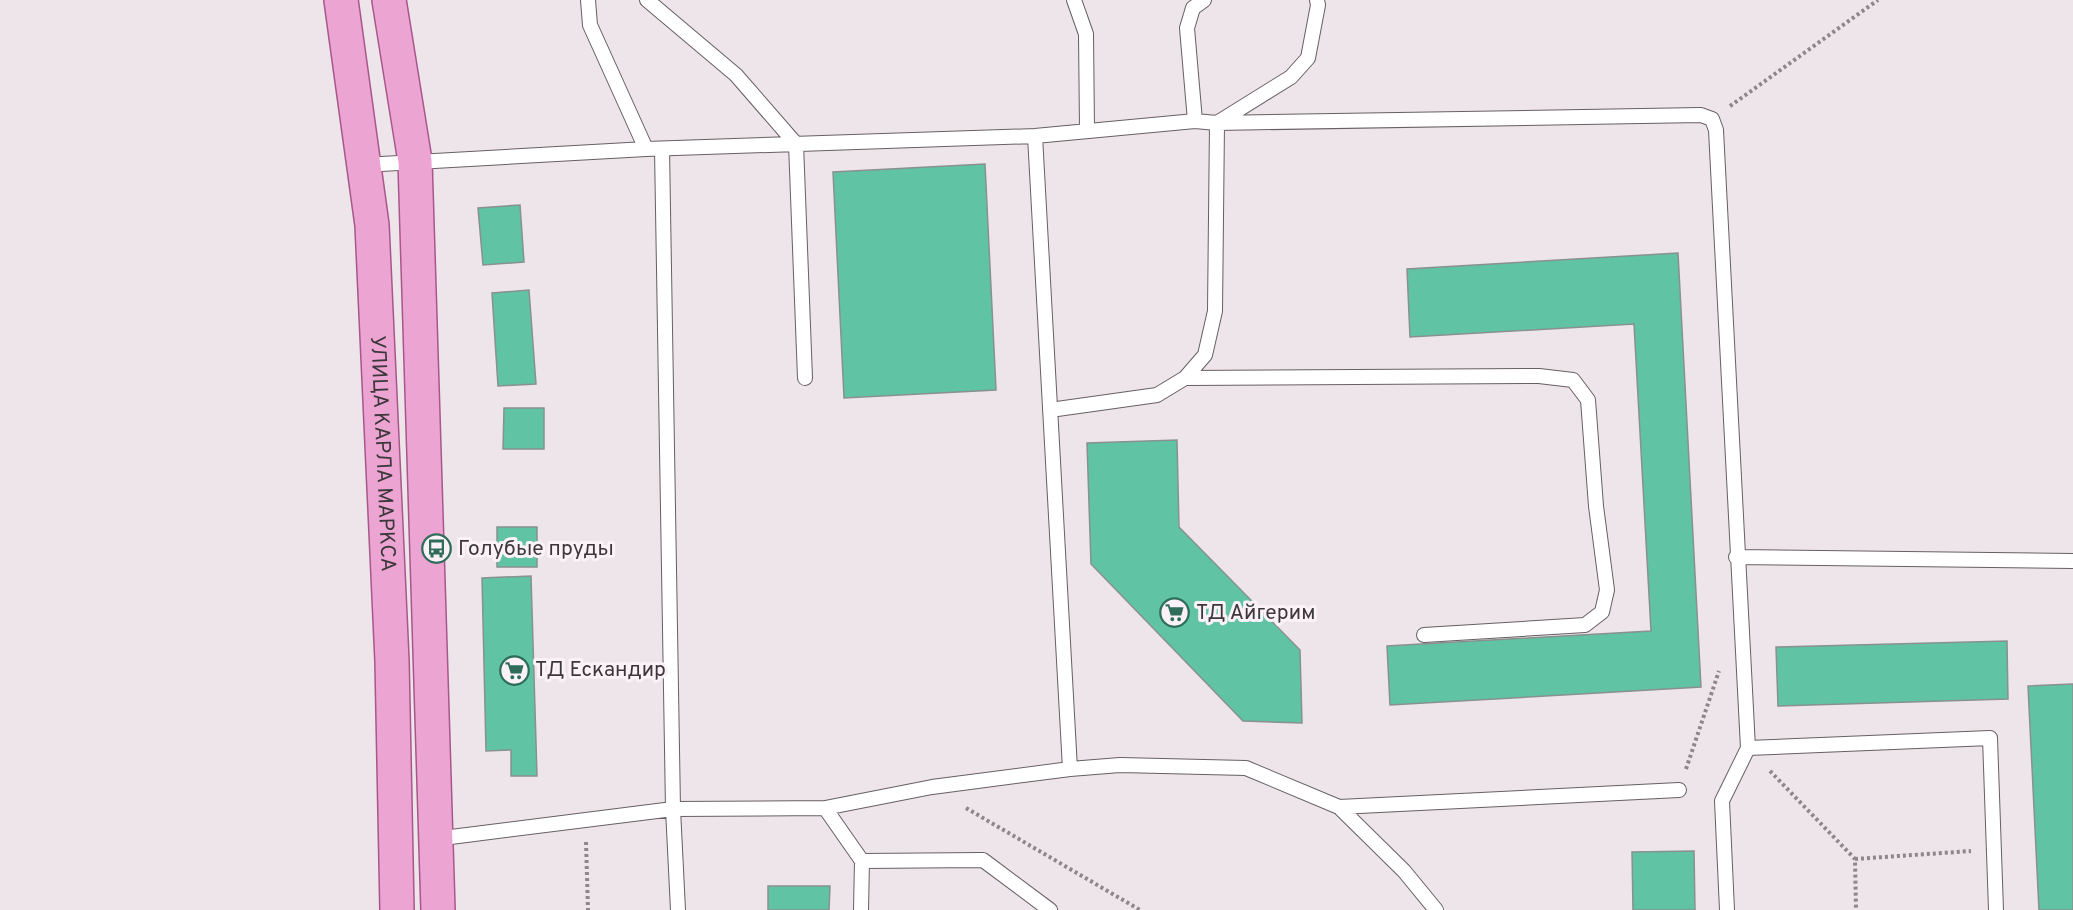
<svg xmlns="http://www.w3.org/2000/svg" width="2073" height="910" font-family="Overpass,sans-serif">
	<rect width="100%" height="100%" fill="#ede5e9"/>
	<!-- building -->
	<path fill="#60c3a4" stroke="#88918e" stroke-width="1.5" d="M985 164 996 390 844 398 833 172Z
		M520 205 524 262 483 265 478 208Z
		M1678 253 1701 687 1390 705 1387 646 1651 631 1634 324 1410 337 1407 269Z
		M529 290 536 384 498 386 492 293Z
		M504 408H544V449H503Z
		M1177 440 1179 527 1300 650 1302 723 1243 721 1091 564 1087 443Z
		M497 527H537V567H497Z
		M531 576 537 776H511V750L486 751 482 578Z
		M2007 641 2008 699 1778 706 1776 647Z
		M2073 684V910H2039L2028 686Z
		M1694 851 1695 910H1633L1632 852Z
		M768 886H830L829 910H768Z"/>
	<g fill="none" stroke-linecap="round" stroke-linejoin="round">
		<defs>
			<path id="service" d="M588 0 590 25 646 149
				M647 0 736 75 796 144 805 378
				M1074 0 1086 34 1087 129
				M1195 121 1187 28 1193 8 1204 0
				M1035 136 1070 769
				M363 165 646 149 1035 136 1195 121 1217 123 1701 115 1712 119 1716 130 1748 748 1722 801 1727 910
				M1185 378 1539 376 1573 380 1588 400 1596 506 1607 590 1602 612 1585 625 1424 635
				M1050 410 1157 395 1185 378 1205 355 1215 311 1217 123 1291 77 1308 58 1318 5 1317 0
				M1736 557 2073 561
				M1748 748 1990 738 1996 910
				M1339 807 1679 790
				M825 808 932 787 1070 769 1120 765 1246 768 1339 807 1404 871 1436 910
				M435 839 673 809 662 149
				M862 861 983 860 1050 910
				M678 910 673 809 825 808 862 861 861 910"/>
			<g id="primary">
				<path id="s1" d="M341 0 372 225 392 661 397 910"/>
				<path d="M389 0 415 161 438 910"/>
			</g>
		</defs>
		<!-- service casing -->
		<use href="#service" stroke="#675f63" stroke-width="16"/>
		<!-- primary casing -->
		<use href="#primary" stroke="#a7578a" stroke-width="36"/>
		<!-- path -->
		<path stroke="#8d878a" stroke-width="4" stroke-dasharray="3 3" stroke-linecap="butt" d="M1730 106 1878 0
			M1686 769 1719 671
			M1770 771 1855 859 1856 910
			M966 808 1140 910
			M586 842 588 910
			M1855 859 1971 851"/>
		<!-- service -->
		<use href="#service" stroke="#fff" stroke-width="14"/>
		<!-- primary -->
		<use href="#primary" stroke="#eca4d3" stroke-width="33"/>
	</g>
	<!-- icons -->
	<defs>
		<symbol id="bus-ring" viewBox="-11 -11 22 22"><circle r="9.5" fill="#fbf2f7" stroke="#2f6d5a" stroke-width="1.5"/><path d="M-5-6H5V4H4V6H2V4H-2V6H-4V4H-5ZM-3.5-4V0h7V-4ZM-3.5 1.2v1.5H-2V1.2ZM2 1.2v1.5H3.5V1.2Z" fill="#2f6d5a"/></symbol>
		<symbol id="supermarket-ring" viewBox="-11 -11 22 22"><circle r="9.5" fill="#fbf2f7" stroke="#2f6d5a" stroke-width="1.5"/><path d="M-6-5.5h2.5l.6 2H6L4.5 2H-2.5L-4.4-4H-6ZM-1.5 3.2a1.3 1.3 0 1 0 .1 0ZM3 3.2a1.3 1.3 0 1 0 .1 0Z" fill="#2f6d5a"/></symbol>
	</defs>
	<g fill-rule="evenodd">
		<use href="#bus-ring" x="420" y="532" width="33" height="33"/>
		<use href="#supermarket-ring" x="1158" y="596" width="33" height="33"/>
		<use href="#supermarket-ring" x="498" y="654" width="33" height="33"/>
	</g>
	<g text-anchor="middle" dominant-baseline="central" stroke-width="6" stroke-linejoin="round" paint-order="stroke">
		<!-- street labels -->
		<g font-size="21" fill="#3c383a" stroke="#fbf2f7">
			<text stroke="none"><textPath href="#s1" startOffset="456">УЛИЦА КАРЛА МАРКСА</textPath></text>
		</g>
		<!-- poi labels -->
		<g font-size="21" fill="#3c383a" stroke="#fbf2f7" text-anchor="start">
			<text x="458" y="549">Голубые пруды</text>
			<text x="1196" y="613">ТД Айгерим</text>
			<text x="535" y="670">ТД Ескандир</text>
		</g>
	</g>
</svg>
